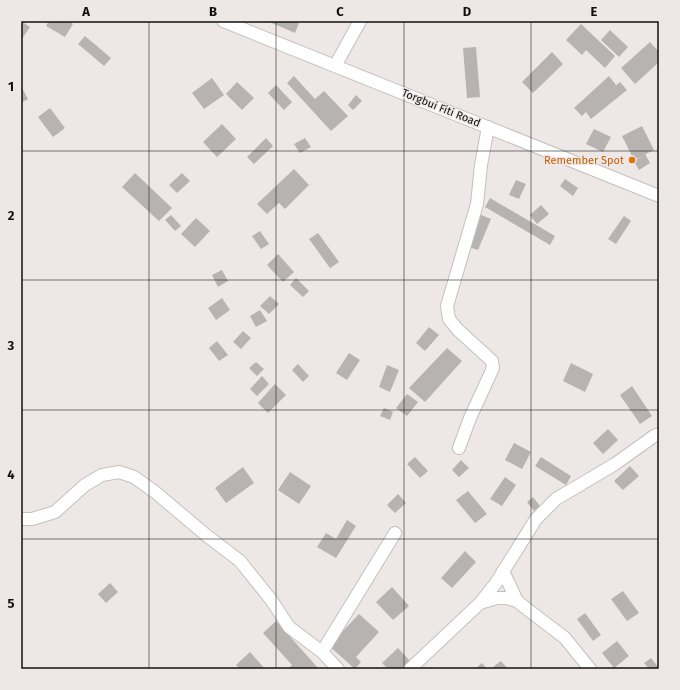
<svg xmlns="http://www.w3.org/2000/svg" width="680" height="690" font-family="'Fira Sans',sans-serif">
	<rect width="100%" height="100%" fill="#ede8e6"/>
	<!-- building -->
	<path fill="#b7b3b0" d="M21 21 30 27 21 40Z
		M49 21H68L73 24 65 37 46 26Z
		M267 21H294L299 23 295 33Z
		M581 24 615 56 605 68 586 50 582 55 566 40Z
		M610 30 628 47 619 57 601 40Z
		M85 36 111 58 104 66 78 44Z
		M650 42 659 52V62L635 84 621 68Z
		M476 47 480 97 467 98 463 48Z
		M552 52 563 64 533 93 522 82Z
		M294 76 315 99 324 91 348 116 331 131 287 83Z
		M609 76 616 85 613 88 620 82 627 90 591 119 586 112 582 116 574 108Z
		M212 78 224 95 204 109 192 93Z
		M237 82 254 98 242 110 226 94Z
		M276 85 292 102 284 110 268 93Z
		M21 86 28 99 21 103Z
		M356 95 362 101 353 110 348 105Z
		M50 108 65 128 53 137 38 117Z
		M222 124 236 139 217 157 203 142Z
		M642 126 654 150 634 160 622 136Z
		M594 129 611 137 603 152 586 144Z
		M266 138 273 146 254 164 247 157Z
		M305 138 311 147 300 153 294 144Z
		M645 154 650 163 639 170 634 161Z
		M294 169 309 185 285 209 279 203 267 214 257 204Z
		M135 173 172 208 159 221 122 187Z
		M182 173 190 181 177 193 169 185Z
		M565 179 578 188 573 196 560 186Z
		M516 180 526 184 519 199 509 195Z
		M490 198 555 236 550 245 485 207Z
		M541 205 549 214 537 224 530 215Z
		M479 214 491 219 478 250 466 246Z
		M171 215 181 226 175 231 165 220Z
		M624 216 631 221 616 244 608 239Z
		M196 218 210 231 195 247 181 234Z
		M260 231 269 244 261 249 252 236Z
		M318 233 339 262 330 268 309 239Z
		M278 254 294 272 283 282 267 265Z
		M222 270 228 281 218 287 212 275Z
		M296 278 309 291 303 297 290 285Z
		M270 296 279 304 269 314 260 306Z
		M222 298 230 310 216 320 208 308Z
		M260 310 267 321 256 327 250 316Z
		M429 327 439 335 425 351 416 343Z
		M243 331 251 338 241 349 233 342Z
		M217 341 228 355 219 361 209 348Z
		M447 348 462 361 425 402 409 388Z
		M349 353 360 360 347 380 336 373Z
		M256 362 264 369 257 376 249 368Z
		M571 363 593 374 585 392 563 381Z
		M298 364 309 376 303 382 292 370Z
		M387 365 399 370 390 392 379 387Z
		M262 376 269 384 257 396 250 389Z
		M275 384 286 395 268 413 258 403Z
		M632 386 652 416 640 424 620 395Z
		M407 394 418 402 407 416 396 408Z
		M384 408 393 412 390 420 380 416Z
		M608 429 618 440 603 454 593 443Z
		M514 443 531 452 522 469 505 460Z
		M415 457 428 471 420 478 407 464Z
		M541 457 571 476 566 485 535 466Z
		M461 460 469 468 459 477 452 470Z
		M630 466 639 476 623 490 614 481Z
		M243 467 254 483 226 503 215 488Z
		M290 472 311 486 299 504 278 490Z
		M505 477 516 485 502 506 490 499Z
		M468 491 487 514 475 523 456 500Z
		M398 494 406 503 395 513 387 505Z
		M533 497 540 506 534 511 527 502Z
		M347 520 356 526 336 558 317 547 326 533 336 539Z
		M465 551 476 562 452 588 441 578Z
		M110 583 118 592 106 603 98 594Z
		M392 587 409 606 393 620 376 602Z
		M623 591 639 613 627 621 611 599Z
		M585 613 601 635 593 641 577 619Z
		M359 614 379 632 356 657 361 662 355 669 329 646Z
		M276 621 319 669H288L292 665 263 633Z
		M617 641 629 656 614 668 602 653Z
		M398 648 410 661 401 669H388L382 663Z
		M250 652 265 669H240L236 665Z
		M651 658 659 668V669H649L644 663Z
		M501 661 508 669H494L493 667Z
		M482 663 487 669H475Z"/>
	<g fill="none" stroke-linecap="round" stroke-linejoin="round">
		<defs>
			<path id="street" d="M223 21 659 196
				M335 66 360 21
				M459 448 470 418 493 368 492 361 458 330 449 319 447 306 477 204 481 165 488 127
				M21 519H32L55 512 85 485 102 475 119 472 134 477 155 492 206 535 240 561 272 601 289 627 322 652 338 669
				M503 571 517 601 527 609 565 638 590 669
				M480 603 497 598H506L517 601
				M322 652 395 533
				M410 669 480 603 496 583 536 519 556 499 615 464 654 436 659 434"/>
		</defs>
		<!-- street casing -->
		<use href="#street" stroke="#c5c0be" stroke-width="14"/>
		<!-- street -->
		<use href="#street" stroke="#fff" stroke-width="12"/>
	</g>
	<!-- grid -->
	<path fill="none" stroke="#121110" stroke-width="1" stroke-opacity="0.55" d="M149 21V669M276 21V669M404 21V669M531 21V669M21 151H659M21 280H659M21 410H659M21 539H659"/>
	<!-- markers -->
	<circle fill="#e8710a" stroke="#ede8e6" stroke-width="1.5" cx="632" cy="160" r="4"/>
	<g text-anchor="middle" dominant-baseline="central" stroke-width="3" stroke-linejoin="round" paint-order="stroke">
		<!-- street labels -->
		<g font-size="11" fill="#121110" stroke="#ede8e6">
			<text transform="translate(441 108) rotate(22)">Torgbui Fiti Road</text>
		</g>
		<!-- food labels -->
		<g font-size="11" fill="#c56008" stroke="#ede8e6" text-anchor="end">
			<text x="624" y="160">Remember Spot</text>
		</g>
	</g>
	<!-- border -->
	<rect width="680" height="690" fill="none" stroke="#ede8e6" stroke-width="44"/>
	<rect x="22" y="22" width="636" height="646" fill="none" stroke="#121110" stroke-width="1.5"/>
	<g font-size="13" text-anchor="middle" font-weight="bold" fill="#121110">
		<text x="86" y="16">A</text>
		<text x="213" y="16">B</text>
		<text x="340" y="16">C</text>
		<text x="467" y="16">D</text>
		<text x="594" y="16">E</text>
		<text x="11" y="91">1</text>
		<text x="11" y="220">2</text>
		<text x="11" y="350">3</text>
		<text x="11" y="479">4</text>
		<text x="11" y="608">5</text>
	</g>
</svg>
